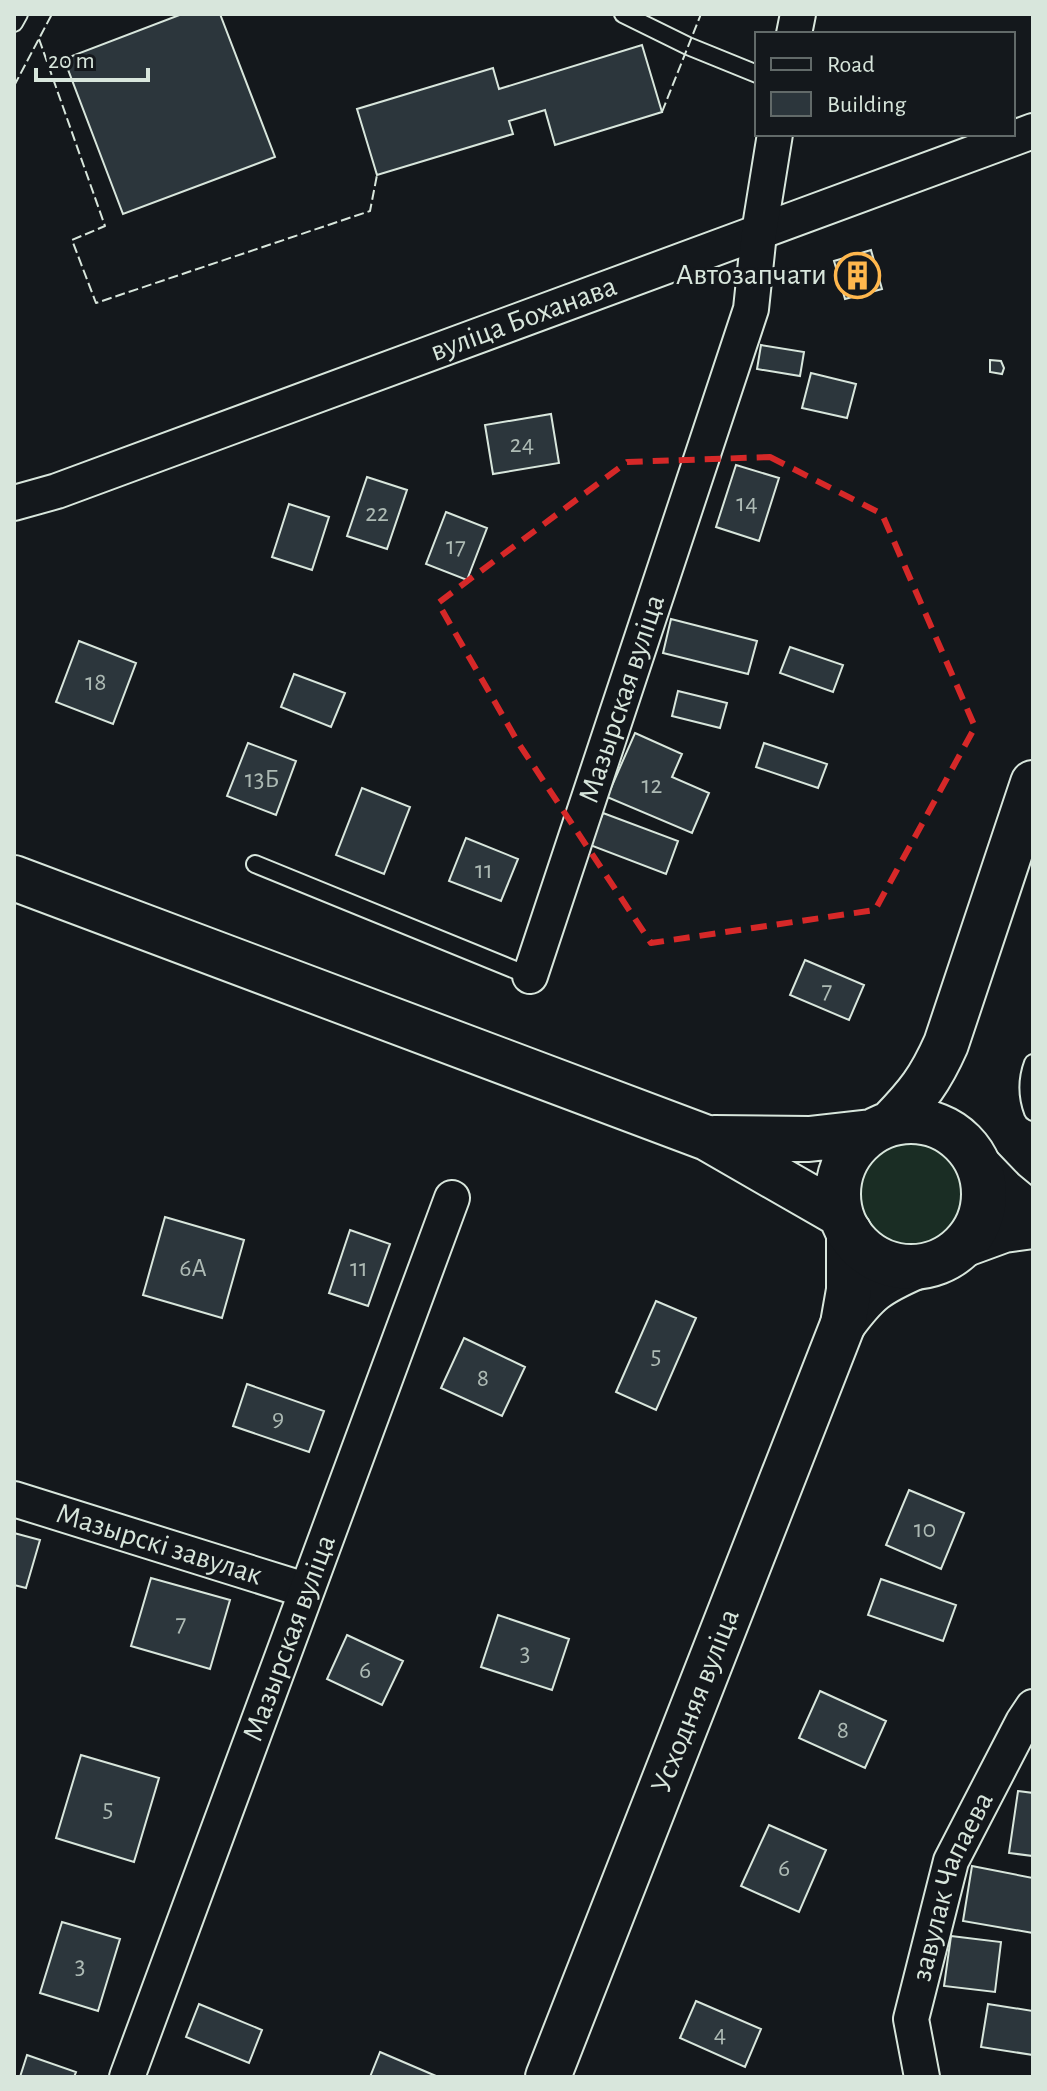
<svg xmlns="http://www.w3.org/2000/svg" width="1047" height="2091" font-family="'Alegreya Sans',sans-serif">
	<rect width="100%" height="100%" fill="#14181c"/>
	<!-- green -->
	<path fill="#1a2d24" stroke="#939e99" stroke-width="2" d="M854 1193a55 55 0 1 1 110 0a55 55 0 1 1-110 0Z"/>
	<!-- building -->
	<path fill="#2c363c" stroke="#d8e6dc" stroke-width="2" d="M182 14H220L275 157 123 214 64 59Z
		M642 45 662 112 555 145 545 110 509 121 513 134 377 175 357 109 493 68 499 89Z
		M871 250 882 289 845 299 834 261Z
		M761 345 804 352 800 376 757 369Z
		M990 360 1001 361 1004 368 1002 374 990 372Z
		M811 373 856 384 847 418 802 408Z
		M551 414 559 463 493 474 485 425Z
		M736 465 779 478 759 541 716 527Z
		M367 477 407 490 387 549 347 536Z
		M289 504 329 517 312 570 272 557Z
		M446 512 487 528 467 580 426 564Z
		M671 619 757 641 748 674 663 653Z
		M79 641 136 663 113 724 56 702Z
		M790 647 843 665 833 692 780 673Z
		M294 674 345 693 331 727 281 707Z
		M678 691 727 703 720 728 672 716Z
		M635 733 682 754 672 777 709 793 692 833 607 797Z
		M248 743 296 761 276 815 227 796Z
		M764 743 827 764 818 788 756 767Z
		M362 788 410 807 384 874 336 855Z
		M603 813 678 841 666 874 590 845Z
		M466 838 518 859 501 901 449 881Z
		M805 960 864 985 849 1020 790 995Z
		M165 1217 244 1240 222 1318 143 1295Z
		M350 1230 390 1244 368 1306 329 1293Z
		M656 1301 696 1318 656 1410 616 1392Z
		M464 1338 525 1367 502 1416 441 1388Z
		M247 1384 324 1411 309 1452 233 1426Z
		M909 1490 964 1513 941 1569 886 1545Z
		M14 1533 40 1540 26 1588 14 1585Z
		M151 1578 230 1600 210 1669 131 1646Z
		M881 1579 956 1605 943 1641 868 1615Z
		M498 1615 569 1639 552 1690 481 1667Z
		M347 1635 403 1661 382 1705 327 1679Z
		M820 1691 886 1721 865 1768 799 1738Z
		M81 1755 159 1778 134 1862 56 1838Z
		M1018 1791 1033 1793V1856L1009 1853Z
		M769 1825 826 1850 799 1912 741 1886Z
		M972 1866 1033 1878V1933L963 1921Z
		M62 1922 120 1939 98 2011 40 1993Z
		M951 1936 1001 1942 995 1992 944 1986Z
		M696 2001 761 2029 745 2067 680 2038Z
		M199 2004 262 2030 249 2063 186 2037Z
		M988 2004 1033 2011V2055L981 2047Z
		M380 2052 436 2076V2077H370Z
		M27 2055 76 2072 74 2077H20Z"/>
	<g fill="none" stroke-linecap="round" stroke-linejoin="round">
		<defs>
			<path id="service" d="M623 14 688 46 757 74
				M14 23 19 14
				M255 864 530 976
				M1033 1063C1027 1079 1027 1096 1033 1112"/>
			<g id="minor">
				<path d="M794 34 798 14"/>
				<path id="s1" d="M14 503 57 491 1033 131"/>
				<path id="s2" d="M530 976 751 309 759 233 775 134"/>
				<path id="s3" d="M14 1499 305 1590"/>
				<path id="s4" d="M127 2077 452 1198"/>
				<path id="s5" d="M922 2077 911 2019 951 1861 1023 1722 1033 1707"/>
			</g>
			<path id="tertiary" d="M979 1165 1004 1191 1033 1215
				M963 1246 1004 1231 1033 1227"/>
			<g id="secondary">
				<path d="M843 1324C868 1290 877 1284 915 1267"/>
				<path id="s6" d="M548 2077 843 1324 849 1290V1232"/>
			</g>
			<path id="primary" d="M14 878 707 1138 841 1215
				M838 1194a73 73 0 1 1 146 0a73 73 0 1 1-146 0Z
				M891 1123C918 1095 930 1080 946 1044L1033 783
				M714 1138 809 1139 871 1132"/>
		</defs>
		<!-- service casing -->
		<use href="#service" stroke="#d8e6dc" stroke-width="20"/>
		<!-- minor casing -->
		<use href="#minor" stroke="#d8e6dc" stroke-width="38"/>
		<!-- tertiary casing -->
		<use href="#tertiary" stroke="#d8e6dc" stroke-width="46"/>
		<!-- secondary casing -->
		<use href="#secondary" stroke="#d8e6dc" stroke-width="48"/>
		<!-- primary casing -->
		<use href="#primary" stroke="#d8e6dc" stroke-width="48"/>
		<!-- service -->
		<use href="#service" stroke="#14181c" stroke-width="16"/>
		<!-- minor -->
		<use href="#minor" stroke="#14181c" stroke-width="34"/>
		<!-- tertiary -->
		<use href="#tertiary" stroke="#14181c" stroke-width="42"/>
		<!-- secondary -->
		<use href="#secondary" stroke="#14181c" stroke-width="44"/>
		<!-- primary -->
		<use href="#primary" stroke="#14181c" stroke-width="44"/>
		<!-- fence -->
		<path stroke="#d8e6dc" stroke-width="2" stroke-dasharray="10 4" stroke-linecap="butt" d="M39 39 105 226 72 240 96 303 370 211 377 175
			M14 86 52 14
			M662 112 701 14"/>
	</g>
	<!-- marked area -->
	<path fill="none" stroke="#d62828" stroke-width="6" stroke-dasharray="16 10" stroke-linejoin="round" d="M770 457 882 514 975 727 875 910 651 943 519 744 438 603 627 462Z"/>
	<!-- icons -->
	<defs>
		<symbol id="building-ring" viewBox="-11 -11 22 22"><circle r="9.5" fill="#14181c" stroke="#ffb74d" stroke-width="1.5"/><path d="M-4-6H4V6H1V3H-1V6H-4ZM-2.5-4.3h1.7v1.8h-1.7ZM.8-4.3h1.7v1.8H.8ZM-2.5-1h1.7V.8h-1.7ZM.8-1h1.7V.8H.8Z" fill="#ffb74d"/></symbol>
	</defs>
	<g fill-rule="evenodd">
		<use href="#building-ring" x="832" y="250" width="51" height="51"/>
	</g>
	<g text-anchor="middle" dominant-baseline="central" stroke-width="6" stroke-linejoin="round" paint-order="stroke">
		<!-- number labels -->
		<g font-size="26" fill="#adbab4">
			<text x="522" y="444">24</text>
			<text x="747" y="503">14</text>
			<text x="377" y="513">22</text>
			<text x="456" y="546">17</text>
			<text x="96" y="682">18</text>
			<text x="262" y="779">13Б</text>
			<text x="652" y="785">12</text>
			<text x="484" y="870">11</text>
			<text x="827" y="990">7</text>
			<text x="193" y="1268">6А</text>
			<text x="359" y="1268">11</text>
			<text x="656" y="1355">5</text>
			<text x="483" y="1378">8</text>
			<text x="278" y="1418">9</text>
			<text x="925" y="1529">10</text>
			<text x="181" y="1623">7</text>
			<text x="525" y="1653">3</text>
			<text x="365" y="1670">6</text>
			<text x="843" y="1730">8</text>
			<text x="108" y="1808">5</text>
			<text x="784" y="1868">6</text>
			<text x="80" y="1966">3</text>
			<text x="720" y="2034">4</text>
		</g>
		<!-- poi labels -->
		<g font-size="30" fill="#d8e6dc" stroke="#14181c" text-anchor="end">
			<text x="827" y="275">Автозапчати</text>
		</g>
		<!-- street labels -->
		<g font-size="30" fill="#d8e6dc" stroke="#14181c">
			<text stroke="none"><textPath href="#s1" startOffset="542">вуліца Боханава</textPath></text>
			<text stroke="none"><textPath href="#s2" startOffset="292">Мазырская вуліца</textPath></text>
			<text stroke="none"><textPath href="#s3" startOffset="152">Мазырскі завулак</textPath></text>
			<text stroke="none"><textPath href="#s4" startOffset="468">Мазырская вуліца</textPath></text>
			<text stroke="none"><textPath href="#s6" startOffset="404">Усходняя вуліца</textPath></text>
			<text stroke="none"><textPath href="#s5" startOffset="198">завулак Чапаева</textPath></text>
		</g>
	</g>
	<!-- border -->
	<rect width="1047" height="2091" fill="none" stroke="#d8e6dc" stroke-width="32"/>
	<!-- legend -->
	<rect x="755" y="32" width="260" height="104" fill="#14181c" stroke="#626a69" stroke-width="2"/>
	<rect x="771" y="58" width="40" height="12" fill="#14181c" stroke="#626a69" stroke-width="2"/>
	<text x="827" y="72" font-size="24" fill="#d8e6dc">Road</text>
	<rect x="771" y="92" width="40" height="24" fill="#2c363c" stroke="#626a69" stroke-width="2"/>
	<text x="827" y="112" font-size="24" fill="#d8e6dc">Building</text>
	<!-- scale -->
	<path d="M36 68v12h112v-12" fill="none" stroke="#d8e6dc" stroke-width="4"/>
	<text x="48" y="68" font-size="24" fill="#d8e6dc" stroke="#14181c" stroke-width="6" paint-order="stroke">20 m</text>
</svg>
